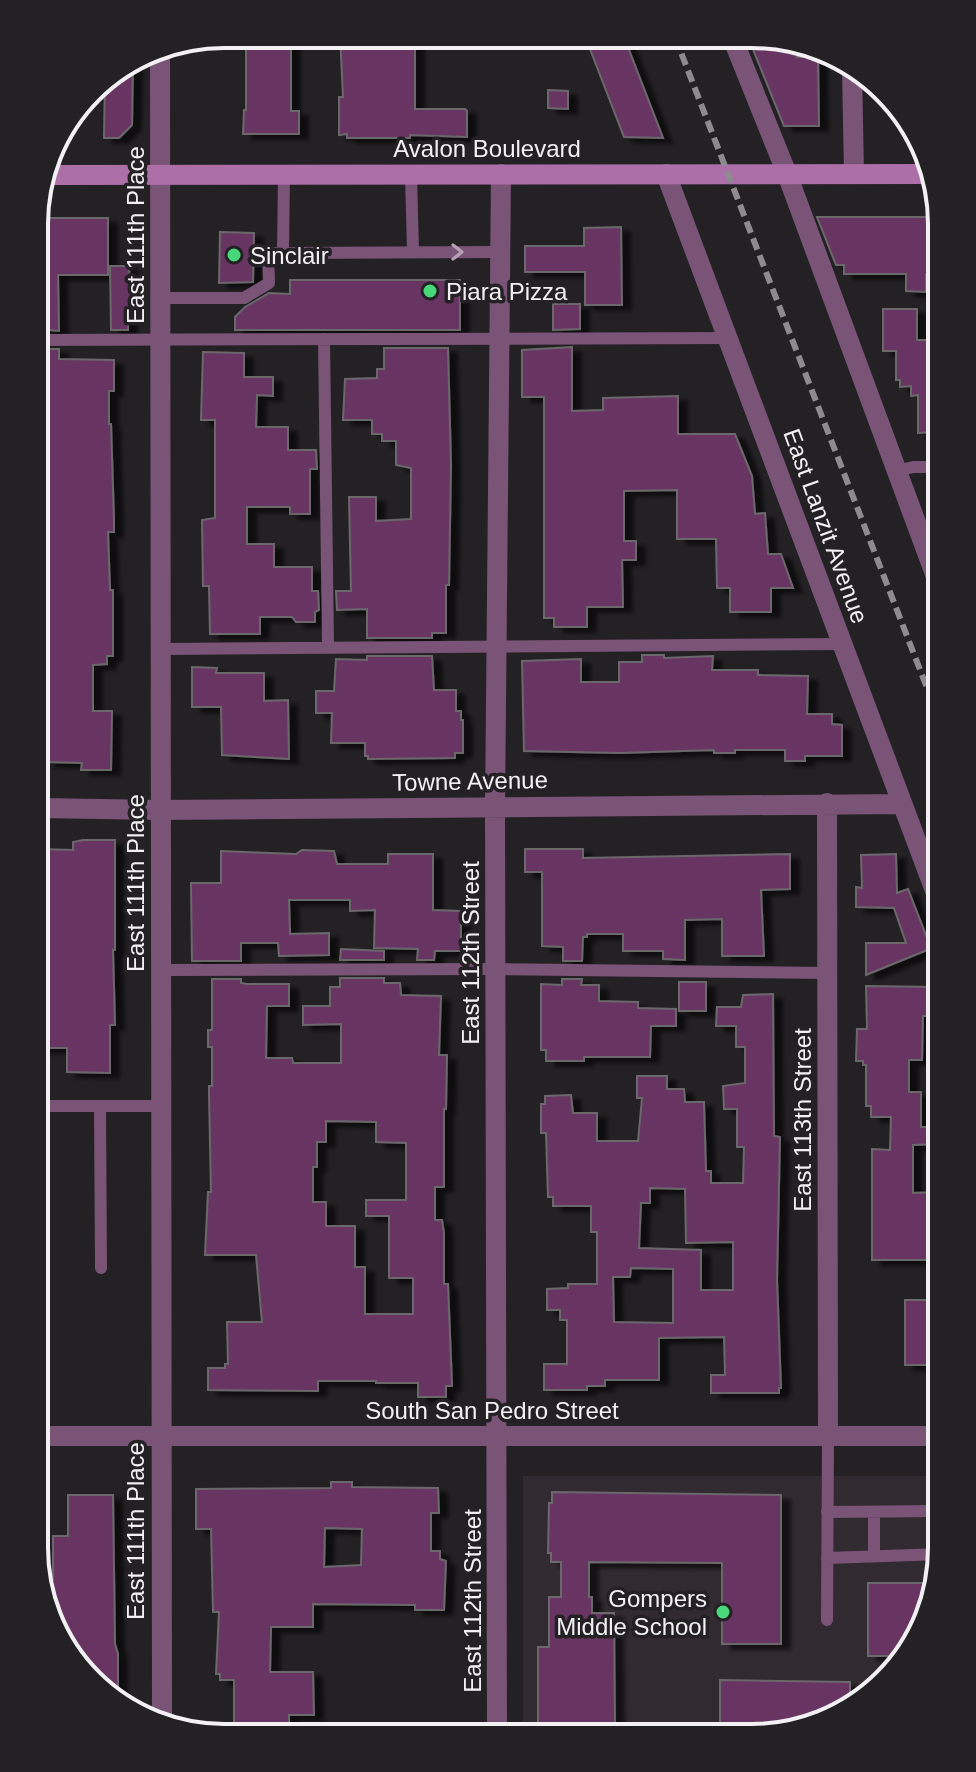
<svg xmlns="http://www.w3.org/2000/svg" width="976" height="1772" font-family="Helvetica,sans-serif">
	<defs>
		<filter id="shadow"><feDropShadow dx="9" dy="5" stdDeviation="2" flood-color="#0009"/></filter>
	</defs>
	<rect width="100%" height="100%" fill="#242124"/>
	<!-- built -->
	<path fill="#322a31" d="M523 1476H941L942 1561 903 1663 814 1728 523 1732Z"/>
	<!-- building -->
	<path fill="#683464" stroke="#6b676b" stroke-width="2" fill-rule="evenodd" filter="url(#shadow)" d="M246 34H291V111H299V134H243L244 110H246Z
		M340 35H415V109H465L467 111V137L410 135V138H347V134L339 135V97H343Z
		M585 36 624 37 663 138 624 137Z
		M752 47H797V57H818L819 126H784Z
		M133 60 132 125 119 138H104L105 78Z
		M548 90 568 91V109L548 108Z
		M817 217H932L933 274H926V292L906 291V274H844V265H836Z
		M45 218H108V275H58L59 331 38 329V251H45Z
		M621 227 622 305H585V272H525V246H584V228Z
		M220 232 254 233 253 282 219 283Z
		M110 266H129L131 316H128V330H111Z
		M290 280H460V330H235V317L245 307 269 293 290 294Z
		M553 304H580V329L553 330Z
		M883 309H917V340H930V360H933L934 432 918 433V395L911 396V386L900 387V380H896V351H883Z
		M572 347V411L603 410V398L678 396V434H735L752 476 755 514 765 513 768 554H781L793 588H771V612H730V588H717L716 539H677V490L624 491V541H636V560H622L623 607H587V627H554V618H544V397H522V350Z
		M384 348H448L451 465 449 585H446V633H432V638H367V609L337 610 336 591H351L349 497H376V521L411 519V468L396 465V441H382V434H372V420H343L345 379 377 378V369H384Z
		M41 349H59V359L114 360V391H109V424H111L114 521V532H108L110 590H113V656H107V664L93 665V711H112L111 770H81L82 763 46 762V741H42V664H38L37 372H41Z
		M203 352 244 353V377H273V396L257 395 256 427H288V450H316L317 469H310V514H290V507H247V544H274V567H312V591H318L319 610 315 612V622H296L292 617H260V634H210L209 586H203L202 520 215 518V420H201Z
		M642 655H664V658L713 656 712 670H758V675L808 676 807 714H832V724L842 725V756H805V761H785V750H735V753H714V750L620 753 524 751 522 661 581 659V682H619V662H642Z
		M367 656H432L434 690H456V711H461V720H463V753H455V758L368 759V756H365V743H331L332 713H316V691H334L336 659 367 660Z
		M192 667 217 668 216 673H264V701L288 700 289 759 222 755 221 707H192Z
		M83 840H115V950H113L115 1025H110V1073L67 1072V1048H41L40 979H48L40 849 73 850V842Z
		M525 849H583V858L790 854V889L761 890 764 956H722V919L685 920V960L663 959V951H623V934H587V937H583L582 961H563V947L542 946V872H525Z
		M302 850 334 851 337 864H388V854H433V910L461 911V951H435L434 960H417L418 949 374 948 375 910 350 911V900H289L290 934 329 933V955L279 956 278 943H241V961H192L191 883H221V851L296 854Z
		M896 854 897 893 908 889 929 943H937V946L866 975V943H906L894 908 856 907V887L862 888 861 855Z
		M341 949 384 951V960H340Z
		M340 978H384V983H400L401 995 441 996 439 1055H447L446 1109H444V1187H435V1220H442L444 1233V1284H448L452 1386H446V1397H418V1383H376V1381H318V1391L208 1390V1368H225V1364H228L227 1322H262L256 1255H205L208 1192H211L209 1094V1086H212V1047H208V1030H212V979H241V983L247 984H289V1006H267L266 1058H292L293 1063H341V1024L303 1025V1006H330V987H340ZM326 1121 376 1122V1142L406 1143V1200H366V1216H389V1278H413V1314H365V1267H355V1226H326V1202H313V1167H317V1142H326Z
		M562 979H582L581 985H599V1001L638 1002V1008L676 1009V1026H651L650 1057H584V1061H546V1050H541V984L562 985Z
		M679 982H706V1011H679Z
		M866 986 938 987V1016H923L922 1060H909V1092H921V1127H939V1144L913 1145V1193L939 1192V1234H929V1260H872V1149L890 1150 891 1117H871V1106H866V1065H863V1061H856L857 1029H867Z
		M773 994 774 1136 780 1137 777 1280 781 1388H779V1393H711V1375H725L724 1337 659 1338V1380H605V1386H587V1390H544V1364H567V1320H560V1310H547V1289L568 1288V1284H597V1232H591V1206H553V1197H548L546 1133H541V1104H545V1096L571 1095 573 1113H597V1141H638L642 1098H637V1076H667V1089H684L685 1102H704L706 1171H711V1183H743L744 1147H737V1109H724L723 1086 745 1083V1047H736V1026H716L717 1007H741L743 995ZM650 1188 685 1189 686 1243 733 1242V1290H701V1250L639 1248 641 1203H650ZM631 1268 673 1269V1323L614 1322 613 1277H630Z
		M905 1300H940V1365H905Z
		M331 1482H352V1487L438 1488 439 1513H431V1551H440V1559L446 1561 444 1610H415V1605L313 1604V1627H271L270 1672H313L314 1715H289V1735L234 1736V1680H220V1674H216L219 1612H213L211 1529H196V1489L331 1488ZM325 1528 362 1529 361 1565 324 1567Z
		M552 1492 781 1495V1644H722V1563L589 1562V1597H592V1613H614L615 1731 538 1732V1647H549V1597H561V1562H551V1553H548L549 1503H552Z
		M68 1495H113L115 1644 118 1654V1691H115V1698L99 1691 44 1610V1580H53V1536H68Z
		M868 1583H923V1609L906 1656H868Z
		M720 1680 850 1682V1702L814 1728 720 1729Z"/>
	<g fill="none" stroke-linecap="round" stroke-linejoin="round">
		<!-- service -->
		<path stroke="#7a5477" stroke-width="12" d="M284 174 283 253 500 252
			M411 174 413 252
			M161 298H244L269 283 268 253H283
			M324 339 328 646
			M36 340 729 338
			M897 471 913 467H934
			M162 649 842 644
			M162 970 496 969 828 973
			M41 1106H100L101 1268
			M100 1106H161
			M827 1512 941 1511
			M874 1512V1556
			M827 1558 942 1554
			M827 1620 828 1438"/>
		<!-- minor -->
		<path stroke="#7a5477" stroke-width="20" d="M732 37 787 174 935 574
			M852 69 854 174
			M666 174 937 896
			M827 803 828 1438
			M39 808 160 810 902 804
			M497 1732 495 808 501 174"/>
		<!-- tertiary -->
		<path stroke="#7a5477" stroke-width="20" d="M160 47 162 1719
			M43 1436H941"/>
		<!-- secondary -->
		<path stroke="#ac6fa8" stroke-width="20" d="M43 175 932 174"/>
		<!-- rail -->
		<path stroke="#8e8b8e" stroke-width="6" stroke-dasharray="12 6" stroke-linecap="butt" d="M675 37 936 711"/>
	</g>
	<!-- one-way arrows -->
	<defs><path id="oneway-chevron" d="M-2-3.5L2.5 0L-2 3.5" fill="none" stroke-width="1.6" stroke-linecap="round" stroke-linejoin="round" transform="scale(2)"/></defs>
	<use stroke="#b6a2b4" href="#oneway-chevron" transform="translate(457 252)"/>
	<!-- markers -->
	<g fill="#48d779" stroke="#242124" stroke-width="3">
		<circle cx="234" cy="255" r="8"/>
		<circle cx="430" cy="291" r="8"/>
		<circle cx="723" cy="1612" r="8"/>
	</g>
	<g text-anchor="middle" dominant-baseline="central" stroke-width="7" stroke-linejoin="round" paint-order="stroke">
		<!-- street labels -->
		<g font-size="24" fill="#f2f0f2" stroke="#242124">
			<text x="487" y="148">Avalon Boulevard</text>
			<text transform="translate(135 235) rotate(-90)">East 111th Place</text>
			<text transform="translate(826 526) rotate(70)">East Lanzit Avenue</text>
			<text transform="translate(470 781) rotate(-1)">Towne Avenue</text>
			<text transform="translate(135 883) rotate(-90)">East 111th Place</text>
			<text transform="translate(470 953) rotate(-90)">East 112th Street</text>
			<text transform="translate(802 1120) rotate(-90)">East 113th Street</text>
			<text x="492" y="1410">South San Pedro Street</text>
			<text transform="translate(135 1531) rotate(-90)">East 111th Place</text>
			<text transform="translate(472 1601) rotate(-90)">East 112th Street</text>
		</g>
		<!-- poi labels -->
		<g font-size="24" fill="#f2f0f2" stroke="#242124" text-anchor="start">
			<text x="250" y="255">Sinclair</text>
			<text x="446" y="291">Piara Pizza</text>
			<text x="707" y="1598" text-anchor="end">Gompers<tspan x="707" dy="28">Middle School</tspan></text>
		</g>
	</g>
	<!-- crop -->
	<path d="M0 0H976V1772H0ZM224 48H752A176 176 0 0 1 928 224V1548A176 176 0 0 1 752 1724H224A176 176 0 0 1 48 1548V224A176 176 0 0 1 224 48Z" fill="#242124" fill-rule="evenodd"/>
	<path fill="none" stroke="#f2f0f2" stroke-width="4" d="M224 48H752A176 176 0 0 1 928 224V1548A176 176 0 0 1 752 1724H224A176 176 0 0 1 48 1548V224A176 176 0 0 1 224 48Z"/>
</svg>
